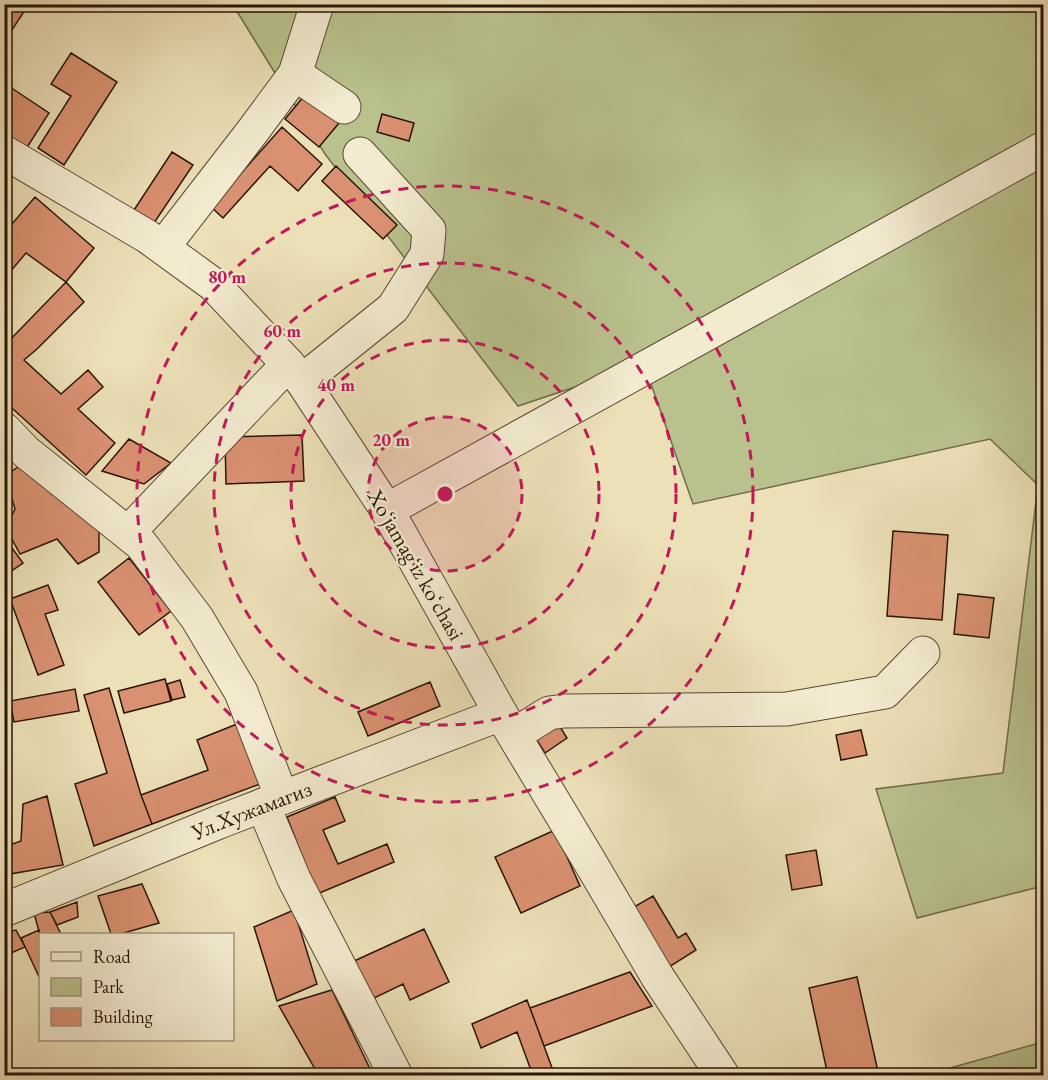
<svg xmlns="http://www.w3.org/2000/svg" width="1048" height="1080" font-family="'EB Garamond',serif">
	<rect width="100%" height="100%" fill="#ece0b7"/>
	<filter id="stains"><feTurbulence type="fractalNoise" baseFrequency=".00333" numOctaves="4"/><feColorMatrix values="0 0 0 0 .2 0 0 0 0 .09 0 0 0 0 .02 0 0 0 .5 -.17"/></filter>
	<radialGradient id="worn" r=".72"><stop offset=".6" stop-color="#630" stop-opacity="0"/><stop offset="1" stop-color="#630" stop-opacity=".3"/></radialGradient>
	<!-- green -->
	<path fill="#b9c28d" stroke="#716c4a" stroke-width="1.5" d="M233 5H1043V886L917 918 876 789 1003 773 1038 485 990 439 693 504 644 364 518 406 325 154Z
		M1043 1042V1075H925Z"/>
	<!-- building -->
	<path fill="#da9171" stroke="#291507" stroke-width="1.5" d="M4 4H29L4 42Z
		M71 53 117 82 64 165 38 148 71 96 51 84Z
		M4 83 49 113 26 149 4 134Z
		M305 95 339 123 319 147 285 119Z
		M382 114 414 123 409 141 377 132Z
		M282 127 322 164 298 191 270 166 223 218 211 207Z
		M172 152 193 165 154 223 134 210Z
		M336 166 397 225 383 239 322 181Z
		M35 197 94 248 66 282 26 253 4 279V232L5 230 6 231Z
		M66 282 84 302 37 349 24 360 61 394 88 370 103 387 78 409 115 443 86 475 4 401V346Z
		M302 435 304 481 226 484 225 437Z
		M129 439 171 463 144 484 102 471Z
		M28 460 99 528V552L78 564 57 539 20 554 6 528 15 509 5 476Z
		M893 531 948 535 942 620 887 616Z
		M4 537 23 563 4 576Z
		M129 558 171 611 139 635 98 582Z
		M48 585 58 610 45 614 64 665 38 675 10 599Z
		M958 594 994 598 989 638 954 634Z
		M165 679 171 701 124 713 118 691Z
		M180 680 185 697 172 700 167 684Z
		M430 682 440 706 368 736 358 712Z
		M109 688 141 795 152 824 94 846 75 784 107 773 84 695Z
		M75 689 79 711 14 722 10 701Z
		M554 717 567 738 545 753 531 731Z
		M237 724 260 784 152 824 141 795 208 770 197 740Z
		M861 730 867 755 841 760 836 735Z
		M47 796 63 865 4 875V847L21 841 23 804Z
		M335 797 345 821 323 830 338 864 387 844 394 862 317 894 287 817Z
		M555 830 580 886 521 913 495 857Z
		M816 850 822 885 792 890 786 855Z
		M142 884 159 923 120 934H111L98 896Z
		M653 896 678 938 686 933 696 950 669 967 634 907Z
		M77 902 78 917 57 925 50 912Z
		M294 910 317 984 277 1001 254 927Z
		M50 912 61 934 40 935 34 913Z
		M424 929 449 982 410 1000 403 984 368 1001 352 962Z
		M16 930 25 947 4 956V933Z
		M39 930 40 935V979L21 938Z
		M630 972 652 1006 544 1046 530 1008Z
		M857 977 879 1076H828L809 988Z
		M332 990 372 1073 368 1076H319L279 1006Z
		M527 1000 544 1046 555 1076H525L532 1073 517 1032 481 1048 472 1024Z"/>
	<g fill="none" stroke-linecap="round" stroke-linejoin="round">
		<defs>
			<g id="minor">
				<path d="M295 74 344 107"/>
				<path d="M4 152 148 237 214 285 288 364 302 381 387 510 501 714 587 857 657 976 723 1076"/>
				<path d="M163 247 252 132 295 74 317 4"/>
				<path d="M302 381 393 308 427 254 429 230 360 154"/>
				<path d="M4 429 26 452 141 544 197 618 241 692 282 798"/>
				<path d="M387 510 1044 148"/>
				<path d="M128 533 288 364"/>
				<path d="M514 735 549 713 564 711 787 709 885 692 923 653"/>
				<path d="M263 805 294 879 396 1076"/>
				<path id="s1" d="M4 910 219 822 501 714"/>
			</g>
		</defs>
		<!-- minor casing -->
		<use href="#minor" stroke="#5a4833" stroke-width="35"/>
		<!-- minor -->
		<use href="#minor" stroke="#f3ebd0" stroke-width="33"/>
	</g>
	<!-- distance rings -->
	<circle cx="445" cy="494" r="77" fill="#c2185b" fill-opacity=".12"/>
	<g fill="none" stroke="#c2185b" stroke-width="3" stroke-dasharray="10 8">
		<circle cx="445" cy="494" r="77"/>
		<circle cx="445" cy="494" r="154"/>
		<circle cx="445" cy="494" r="231"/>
		<circle cx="445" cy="494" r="308"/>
	</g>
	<g text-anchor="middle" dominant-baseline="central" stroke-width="4.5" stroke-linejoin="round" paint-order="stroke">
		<!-- street labels -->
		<g font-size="22" fill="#291507" stroke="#f3ebd0">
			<text transform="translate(416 565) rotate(60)">Xoʻjamagʻiz koʻchasi</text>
			<text stroke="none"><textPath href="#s1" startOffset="267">Ул.Хужамагиз</textPath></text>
		</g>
	</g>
	<circle cx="445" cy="494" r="9" fill="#c2185b" stroke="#f3ebd0" stroke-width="3"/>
	<g font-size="18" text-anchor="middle" font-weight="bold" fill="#c2185b" stroke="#f3ebd0" stroke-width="4.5" stroke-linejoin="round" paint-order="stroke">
		<text x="227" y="283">80 m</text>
		<text x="282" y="337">60 m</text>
		<text x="336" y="391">40 m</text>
		<text x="391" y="446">20 m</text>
	</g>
	<!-- margin -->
	<rect width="1048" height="1080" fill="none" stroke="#ece0b7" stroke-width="24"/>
	<rect x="6" y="6" width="1036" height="1068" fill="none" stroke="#291507" stroke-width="3"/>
	<rect x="12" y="12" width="1024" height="1056" fill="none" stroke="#291507" stroke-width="1.5"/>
	<!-- legend -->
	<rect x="39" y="933" width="195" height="108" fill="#f3ebd0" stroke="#a29580" stroke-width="1.5"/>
	<rect x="51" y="952" width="30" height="9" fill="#f3ebd0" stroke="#a29580" stroke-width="1.5"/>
	<text x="93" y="963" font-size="18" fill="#291507">Road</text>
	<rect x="51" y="978" width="30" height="18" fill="#b9c28d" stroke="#a29580" stroke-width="1.5"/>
	<text x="93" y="993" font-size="18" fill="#291507">Park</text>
	<rect x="51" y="1008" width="30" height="18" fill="#da9171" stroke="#a29580" stroke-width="1.5"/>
	<text x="93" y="1023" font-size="18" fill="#291507">Building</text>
	<rect width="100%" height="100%" filter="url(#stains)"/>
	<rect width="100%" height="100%" fill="url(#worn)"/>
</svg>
